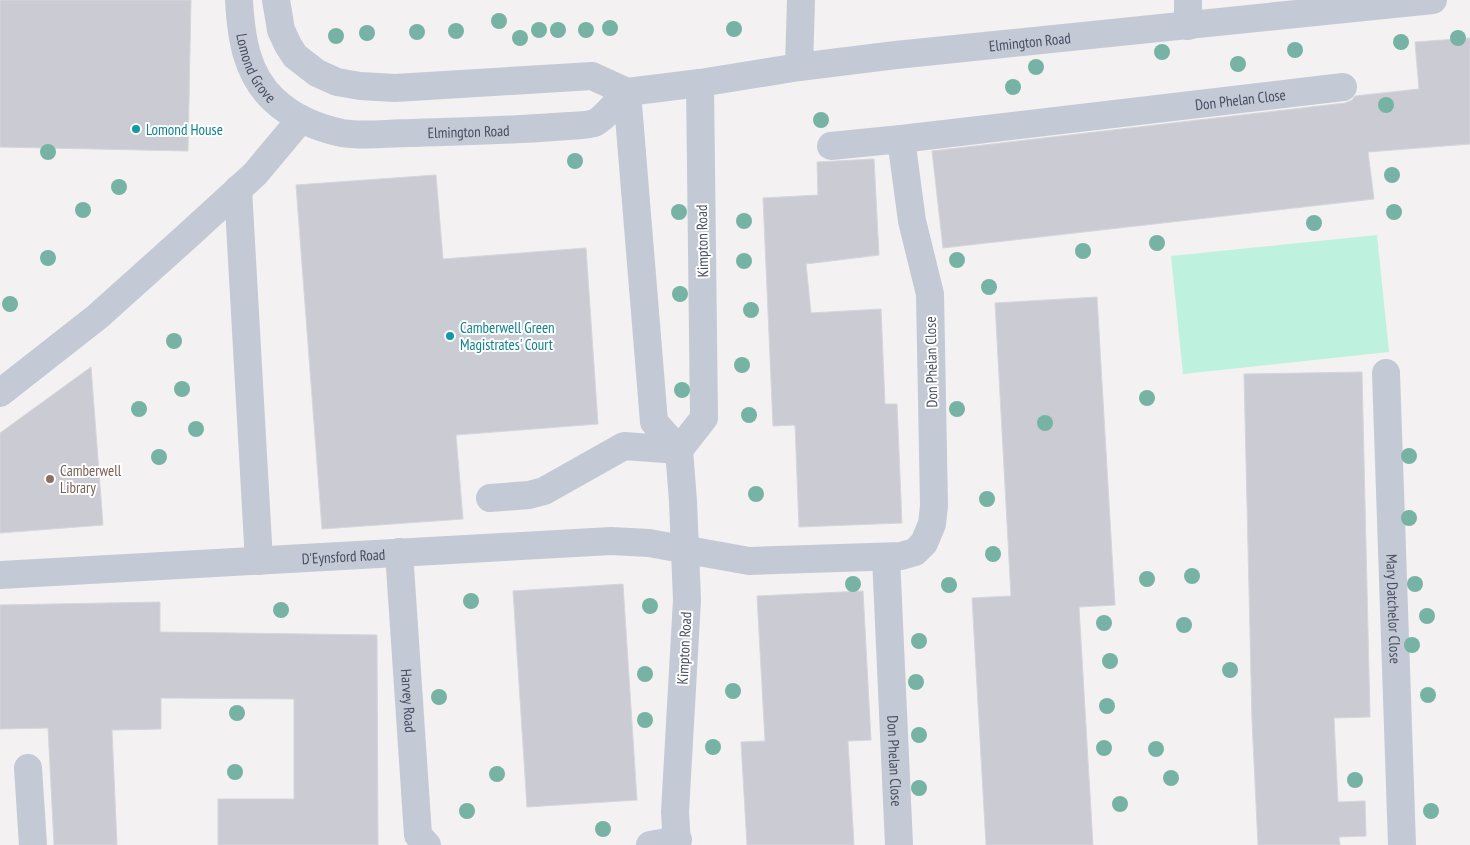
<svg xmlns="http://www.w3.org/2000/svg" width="1470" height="845" font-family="'PT Sans Narrow',sans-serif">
	<rect width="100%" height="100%" fill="#f3f1f1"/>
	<!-- green -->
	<path fill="#bef2df" d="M1377 235 1389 352 1183 374 1171 256Z"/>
	<!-- building -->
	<path fill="#cbccd3" stroke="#d5d5dc" d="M0 0H191L188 151 0 147Z
		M1470 38V144L1368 152 1374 199 943 248 932 151 1345 103 1352 100 1355 96 1419 89 1415 42Z
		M874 159 879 255 806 264 811 313 881 309 885 404H897L902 523 799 527 795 425 773 426 763 198 818 195 817 162Z
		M436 175 443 259 586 248 598 424 456 435 463 519 322 529 296 185Z
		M1097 297 1115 605 1079 607 1093 845H986L972 598 1011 596 995 303Z
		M91 367 103 525 0 533V433Z
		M1362 372 1370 717 1334 718 1338 802 1365 801 1366 836 1339 837 1340 845H1258L1252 720 1244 374Z
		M623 584 637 800 527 807 513 591Z
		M863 591 871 740 848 741 854 845H747L741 742 765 741 757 596Z
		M160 602V632L377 635 378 845H218V799H294V699L161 698V729L112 730 117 845H54L48 728 0 729V605Z"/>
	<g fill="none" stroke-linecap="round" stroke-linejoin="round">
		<!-- minor -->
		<g stroke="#c4c9d6" stroke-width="28">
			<path id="s1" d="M239 0C241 37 246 74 274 100 292 117 318 128 342 133 364 137 387 133 410 133 457 131 505 131 553 127 563 126 586 126 594 123 601 121 621 98 627 92"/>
			<path id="s2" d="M276 0 281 30 288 45 295 56 317 73 337 82 360 86 395 88 592 76 627 92 700 83 799 67 896 55 1433 0"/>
			<path d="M1188 26V0"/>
			<path d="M799 67 801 0"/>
			<path d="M627 92 654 422 679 450 683 501 687 600 675 812 677 845"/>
			<path id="s3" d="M831 146 901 139 1343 87"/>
			<path d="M238 189 259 561"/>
			<path id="s4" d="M1386 373 1402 845"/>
			<path d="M0 393 97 317 184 239 255 174 301 119"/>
			<path d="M679 450 704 418 700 83"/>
			<path d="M490 498 529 495 544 491 624 446 679 450"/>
			<path id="s5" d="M399 552 418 835 427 845"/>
			<path id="s6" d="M886 557 899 845"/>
			<path id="s7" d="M0 575 611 541 649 543 749 561 901 556 915 552 924 543 932 524 934 506 930 294 912 221 901 139"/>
			<path d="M28 768 33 845"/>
			<path d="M650 845 678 840"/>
		</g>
	</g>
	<!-- trees -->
	<g fill="#77b3a4">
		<circle cx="499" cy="21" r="8"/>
		<circle cx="610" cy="28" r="8"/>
		<circle cx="734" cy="29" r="8"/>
		<circle cx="539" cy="30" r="8"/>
		<circle cx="558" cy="30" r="8"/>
		<circle cx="586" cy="30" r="8"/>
		<circle cx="456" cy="31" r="8"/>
		<circle cx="417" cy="32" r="8"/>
		<circle cx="367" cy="33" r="8"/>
		<circle cx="336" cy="36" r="8"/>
		<circle cx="520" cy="38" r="8"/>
		<circle cx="1458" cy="38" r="8"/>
		<circle cx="1401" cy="42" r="8"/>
		<circle cx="1295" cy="50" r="8"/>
		<circle cx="1162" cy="52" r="8"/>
		<circle cx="1238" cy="64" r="8"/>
		<circle cx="1036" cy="67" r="8"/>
		<circle cx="1013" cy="87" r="8"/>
		<circle cx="1386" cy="105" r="8"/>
		<circle cx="821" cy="120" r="8"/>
		<circle cx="48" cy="152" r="8"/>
		<circle cx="575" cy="161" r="8"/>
		<circle cx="1392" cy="175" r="8"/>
		<circle cx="119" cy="187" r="8"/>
		<circle cx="83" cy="210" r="8"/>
		<circle cx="679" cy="212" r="8"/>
		<circle cx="1394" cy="212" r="8"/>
		<circle cx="744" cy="221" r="8"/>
		<circle cx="1314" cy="223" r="8"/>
		<circle cx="1157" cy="243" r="8"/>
		<circle cx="1083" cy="251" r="8"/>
		<circle cx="48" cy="258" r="8"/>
		<circle cx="957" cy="260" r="8"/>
		<circle cx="744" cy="261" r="8"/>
		<circle cx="989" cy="287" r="8"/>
		<circle cx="680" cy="294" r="8"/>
		<circle cx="10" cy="304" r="8"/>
		<circle cx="751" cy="310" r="8"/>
		<circle cx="174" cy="341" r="8"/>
		<circle cx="742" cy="365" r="8"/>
		<circle cx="182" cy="389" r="8"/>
		<circle cx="682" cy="390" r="8"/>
		<circle cx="1147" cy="398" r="8"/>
		<circle cx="139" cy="409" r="8"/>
		<circle cx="957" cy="409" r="8"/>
		<circle cx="749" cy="415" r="8"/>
		<circle cx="1045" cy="423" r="8"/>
		<circle cx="196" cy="429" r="8"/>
		<circle cx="1409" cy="456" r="8"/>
		<circle cx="159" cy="457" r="8"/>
		<circle cx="756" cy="494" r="8"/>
		<circle cx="987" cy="499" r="8"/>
		<circle cx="1409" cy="518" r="8"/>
		<circle cx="993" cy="554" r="8"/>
		<circle cx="1192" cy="576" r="8"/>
		<circle cx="1147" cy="579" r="8"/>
		<circle cx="853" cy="584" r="8"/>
		<circle cx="1415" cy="584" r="8"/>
		<circle cx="949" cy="585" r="8"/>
		<circle cx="471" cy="601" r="8"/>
		<circle cx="650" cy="606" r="8"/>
		<circle cx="281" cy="610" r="8"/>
		<circle cx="1427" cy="616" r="8"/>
		<circle cx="1104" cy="623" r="8"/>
		<circle cx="1184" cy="625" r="8"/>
		<circle cx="919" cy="641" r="8"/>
		<circle cx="1412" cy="645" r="8"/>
		<circle cx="1110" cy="661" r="8"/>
		<circle cx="1230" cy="670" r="8"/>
		<circle cx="645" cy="674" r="8"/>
		<circle cx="916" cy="682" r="8"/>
		<circle cx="733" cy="691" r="8"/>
		<circle cx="1428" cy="695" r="8"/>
		<circle cx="439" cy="697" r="8"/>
		<circle cx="1107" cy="706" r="8"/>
		<circle cx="237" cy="713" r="8"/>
		<circle cx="645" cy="720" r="8"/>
		<circle cx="919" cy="735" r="8"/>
		<circle cx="713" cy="747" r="8"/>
		<circle cx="1104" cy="748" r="8"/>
		<circle cx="1156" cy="749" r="8"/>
		<circle cx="235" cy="772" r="8"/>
		<circle cx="497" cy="774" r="8"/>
		<circle cx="1171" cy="778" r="8"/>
		<circle cx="1355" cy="780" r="8"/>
		<circle cx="919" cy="788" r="8"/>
		<circle cx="1120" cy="804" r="8"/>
		<circle cx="467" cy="811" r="8"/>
		<circle cx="1431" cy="811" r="8"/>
		<circle cx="603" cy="829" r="8"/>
	</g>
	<!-- markers -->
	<g fill="#0f9aa8" stroke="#fff" stroke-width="2">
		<circle cx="136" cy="129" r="5"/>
		<circle cx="450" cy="336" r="5"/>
	</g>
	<circle fill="#8d6e63" stroke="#fff" stroke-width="2" cx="50" cy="479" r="5"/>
	<g text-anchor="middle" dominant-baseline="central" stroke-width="4" stroke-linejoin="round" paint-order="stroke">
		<!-- street labels -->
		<g font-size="15" fill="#474e60" stroke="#fff">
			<text stroke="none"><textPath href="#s2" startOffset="810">Elmington Road</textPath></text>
			<text stroke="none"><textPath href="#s1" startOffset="71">Lomond Grove</textPath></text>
			<text stroke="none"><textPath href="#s3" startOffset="412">Don Phelan Close</textPath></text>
			<text stroke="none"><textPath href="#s1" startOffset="312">Elmington Road</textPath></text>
			<text transform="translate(702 241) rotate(-91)">Kimpton Road</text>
			<text transform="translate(931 362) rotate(-91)">Don Phelan Close</text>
			<text stroke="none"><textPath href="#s7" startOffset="344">D'Eynsford Road</textPath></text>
			<text stroke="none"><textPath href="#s4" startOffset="236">Mary Datchelor Close</textPath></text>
			<text transform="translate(684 648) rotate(-87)">Kimpton Road</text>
			<text stroke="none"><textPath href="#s5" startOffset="149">Harvey Road</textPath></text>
			<text stroke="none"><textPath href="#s6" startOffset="204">Don Phelan Close</textPath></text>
		</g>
		<!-- culture labels -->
		<g font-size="15" fill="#0d838f" stroke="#fff" text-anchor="start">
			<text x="146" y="129">Lomond House</text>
			<text x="460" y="327">Camberwell Green<tspan x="460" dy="17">Magistrates' Court</tspan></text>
		</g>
		<!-- education labels -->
		<g font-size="15" fill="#785e54" stroke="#fff" text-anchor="start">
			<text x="60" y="470">Camberwell<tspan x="60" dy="17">Library</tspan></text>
		</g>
	</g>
</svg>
